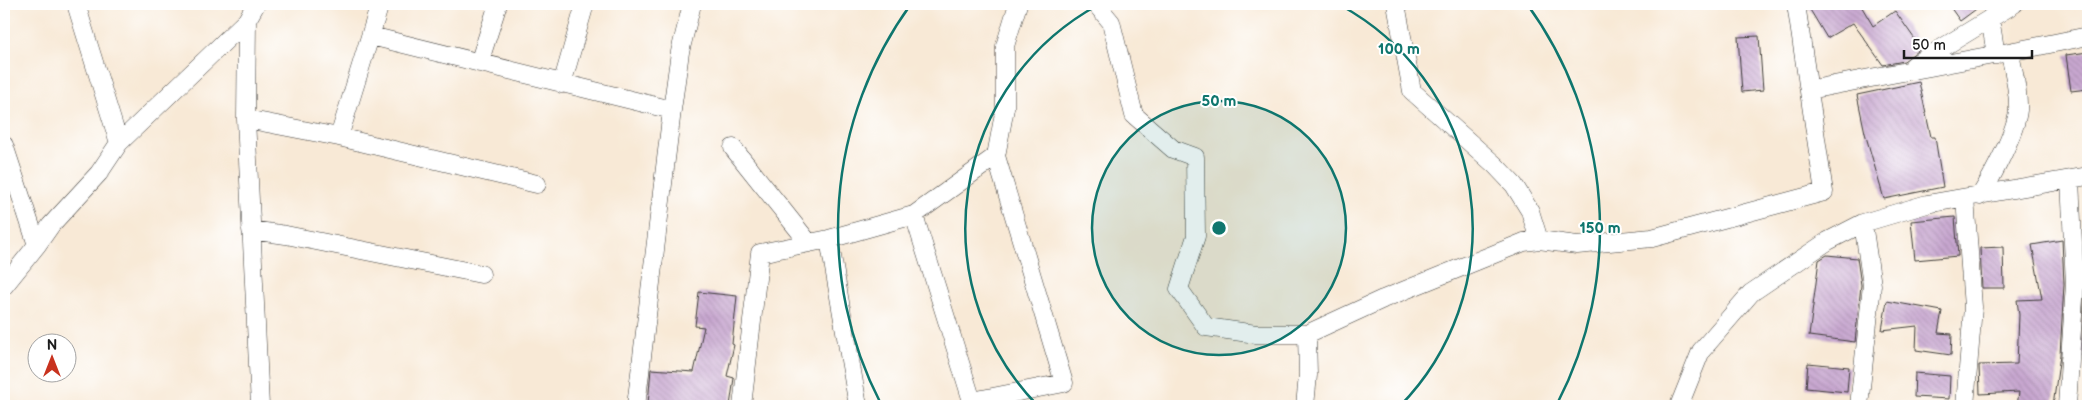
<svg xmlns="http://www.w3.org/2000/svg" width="2092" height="410" font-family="'Balsamiq Sans',sans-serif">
	<defs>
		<pattern id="building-back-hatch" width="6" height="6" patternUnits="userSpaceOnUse" patternTransform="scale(1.25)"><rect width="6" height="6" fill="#c8a7d0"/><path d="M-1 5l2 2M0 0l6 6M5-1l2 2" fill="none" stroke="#ab8fb2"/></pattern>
	</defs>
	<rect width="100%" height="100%" fill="#fff"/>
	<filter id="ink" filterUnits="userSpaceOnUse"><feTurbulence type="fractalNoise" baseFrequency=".02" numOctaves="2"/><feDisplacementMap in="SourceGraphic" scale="10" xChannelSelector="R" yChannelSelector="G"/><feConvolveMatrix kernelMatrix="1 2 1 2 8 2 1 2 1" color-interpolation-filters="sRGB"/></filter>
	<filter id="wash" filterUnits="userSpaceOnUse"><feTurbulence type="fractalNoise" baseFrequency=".0096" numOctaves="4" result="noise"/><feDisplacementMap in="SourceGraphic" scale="20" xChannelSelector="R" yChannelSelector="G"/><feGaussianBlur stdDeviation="1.12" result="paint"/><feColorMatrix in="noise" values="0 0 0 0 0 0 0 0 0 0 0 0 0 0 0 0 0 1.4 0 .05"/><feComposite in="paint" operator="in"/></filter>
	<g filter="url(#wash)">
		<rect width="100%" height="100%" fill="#f8e9d6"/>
		<g id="blocks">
			<!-- building -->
			<path fill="url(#building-back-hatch)" d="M1816 4H1860L1873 26 1895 11 1921 48 1904 61 1883 65 1853 23 1827 38 1809 8Z
				M1948 4H1983L1960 21Z
				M1759 36 1763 90 1742 92 1738 37Z
				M2088 52V89L2071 91 2066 55Z
				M1919 82 1931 137H1935L1943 187 1884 199 1865 133 1857 95Z
				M1955 217 1958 256 1915 260 1911 221Z
				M2062 240 2064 284 2060 355 2053 406H2017L2019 392 1980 394 1979 365 2017 364 2019 315 2017 300 2042 299 2032 245Z
				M2003 247 2004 288H1982L1980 248Z
				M1827 255 1857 258 1861 285 1855 342 1809 336 1819 260Z
				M2085 288H2088V355H2081Z
				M699 292 737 296 732 344 734 345 727 376 734 378 730 406 679 401V406L648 404 651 369 694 372 704 327 695 326Z
				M1887 301 1942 311 1938 333 1952 334 1951 355 1916 350 1917 326 1882 330Z
				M1808 363 1849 367 1847 392 1806 388Z
				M1915 373 1950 376 1949 399 1914 397Z"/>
		</g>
	</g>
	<g filter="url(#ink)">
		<use href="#blocks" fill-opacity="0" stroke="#3d3b38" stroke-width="1"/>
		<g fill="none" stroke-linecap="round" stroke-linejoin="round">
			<defs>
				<path id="minor" d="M76 4 119 143 247 20 256 4
					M1096 4 1111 22 1134 115 1173 149 1195 157 1196 236 1179 289 1206 327 1256 334H1307L1308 375 1305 406
					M1396 4 1412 91 1495 165 1514 185 1530 211 1539 240
					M1990 18 1996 55
					M247 20 246 119 339 137 537 184
					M371 36 672 110
					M479 63 498 4
					M1914 65 2014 4
					M562 84 585 4
					M1809 90C1902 71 1996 56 2088 36
					M246 119 260 406
					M339 137 380 4
					M4 145 37 245 4 286
					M733 148 809 243
					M1980 196C1992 177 2016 132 2018 110 2019 91 2013 71 2010 53
					M1965 198 1973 307 1965 406
					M914 215 996 156
					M251 230 286 235 481 274
					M829 239 914 215 972 401 1064 383 996 156 1005 108V46L1018 4
					M37 245 51 225 99 173 119 143
					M1307 334 1383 299 1524 242 1539 240 1577 245 1652 238 1824 192 1796 4
					M636 406 672 110 680 52 692 4
					M742 406 760 253 829 239 858 406
					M1679 406 1701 351 1751 293 1828 241 1863 223 1927 204 2088 176
					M1859 406 1872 285 1863 223
					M2067 406 2075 284 2070 180"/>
			</defs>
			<!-- minor casing -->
			<use href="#minor" stroke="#3d3b38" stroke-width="19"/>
			<!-- minor -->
			<use href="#minor" stroke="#fff" stroke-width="18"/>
		</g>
	</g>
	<!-- distance rings -->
	<circle cx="1219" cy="228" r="127" fill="#0f766e" fill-opacity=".12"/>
	<g fill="none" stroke="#0f766e" stroke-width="2.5">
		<circle cx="1219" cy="228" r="127"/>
		<path d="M1038 406A254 254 0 0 1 1098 5M1340 5A254 254 0 0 1 1400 406"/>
		<path d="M881 404A381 381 0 0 1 911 4M1527 4A381 381 0 0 1 1557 404"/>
	</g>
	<circle cx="1219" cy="228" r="8" fill="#0f766e" stroke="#fff" stroke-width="2.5"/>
	<g font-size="15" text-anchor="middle" font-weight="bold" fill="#0f766e" stroke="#fff" stroke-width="4" stroke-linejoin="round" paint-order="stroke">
		<text x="1399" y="54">100 m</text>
		<text x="1219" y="106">50 m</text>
		<text x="1600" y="233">150 m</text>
	</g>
	<!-- margin -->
	<rect width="2092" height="410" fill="none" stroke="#fff" stroke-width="20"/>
	<!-- north arrow -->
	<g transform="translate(52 358)"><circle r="24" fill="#ffffff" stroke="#a4a4a4"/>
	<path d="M0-4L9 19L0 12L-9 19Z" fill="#c8321e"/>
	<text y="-8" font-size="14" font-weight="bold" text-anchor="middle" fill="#1c1c1c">N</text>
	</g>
	<!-- scale -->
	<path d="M1904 50v8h128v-8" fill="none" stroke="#1c1c1c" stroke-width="2.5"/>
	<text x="1912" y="50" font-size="15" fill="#1c1c1c" stroke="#ffffff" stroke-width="4" paint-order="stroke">50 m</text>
</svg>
